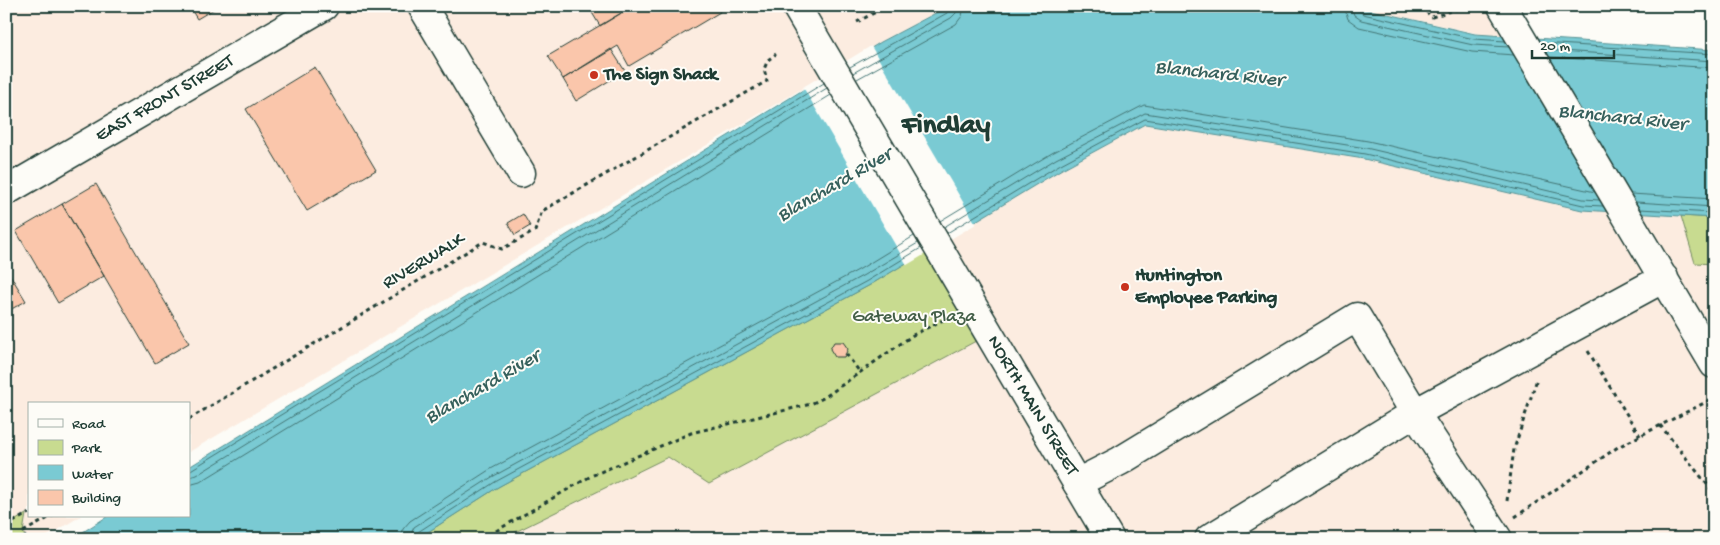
<svg xmlns="http://www.w3.org/2000/svg" width="1720" height="545" font-family="'Gochi Hand',sans-serif">
	<rect width="100%" height="100%" fill="#fdfcf7"/>
	<filter id="ink" filterUnits="userSpaceOnUse"><feTurbulence type="fractalNoise" baseFrequency=".02" numOctaves="2"/><feDisplacementMap in="SourceGraphic" scale="10" xChannelSelector="R" yChannelSelector="G"/><feConvolveMatrix kernelMatrix="1 2 1 2 8 2 1 2 1" color-interpolation-filters="sRGB"/></filter>
	<g filter="url(#ink)">
		<!-- built -->
		<path fill="#fcece0" d="M6 6H949L881 42 189 452V404H29V516H81L43 539H6Z
			M1353 6H1502L1525 44Z
			M1145 124 1364 159 1582 210 1714 218V539H417L1062 169Z"/>
		<!-- green -->
		<path fill="#c8db90" stroke="#748c62" d="M1681 216 1714 218V264L1695 263Z
			M929 249 989 334 709 484 668 457 501 539H417L498 487 870 285Z
			M26 514 23 532 26 539H6V526Z"/>
		<!-- water -->
		<path fill="#7acad3" stroke="#569293" d="M949 6H1353L1475 34 1714 50V218L1582 210 1364 159 1145 124 1062 169 870 285 498 487 417 539H72L108 516H189V467L881 42Z"/>
		<!-- pier -->
		<path fill="#fdfcf7" d="M871 46 976 224 907 265 803 87Z"/>
		<g fill="none" stroke-linecap="round" stroke-linejoin="round">
			<!-- shore -->
			<path stroke="#437574" stroke-width="1" d="M1344 6 1348 19 1359 27 1472 52 1514 55
				M1351 6 1354 15 1361 20 1473 45 1509 47
				M1358 6 1359 11 1363 14 1474 39 1505 41
				M1541 43 1714 54
				M1545 50 1714 61
				M1550 57 1714 68
				M850 67 947 13 950 6
				M853 73 951 18 956 13 957 6
				M857 79 956 24 962 16 964 6
				M1631 194 1714 199
				M1636 202 1714 207
				M1639 209 1714 213
				M940 221 1052 153 1144 105 1368 141 1595 192
				M944 227 1056 159 1145 113 1366 148 1583 199 1599 200
				M947 233 1059 165 1145 119 1365 154 1583 205 1603 206
				M189 471 824 83
				M189 477 197 475 827 88
				M189 485 200 482 831 95
				M401 539 403 529 410 521 489 470 860 269 914 236
				M409 539 414 527 492 477 864 275 918 243
				M415 539 418 532 495 482 867 281 921 248"/>
		</g>
		<!-- building -->
		<path fill="#fac6ab" stroke="#1f3d34" d="M189 6H219L197 19Z
			M588 6H633L600 26Z
			M633 6H717L720 12 629 66 618 46 563 79 548 56Z
			M611 49 625 71 576 101 563 79Z
			M315 67 376 170 307 211 246 109Z
			M96 184 189 343 155 363 62 204Z
			M62 204 104 276 58 303 16 231Z
			M523 214 530 226 515 235 508 223Z
			M6 268 26 301 6 312Z
			M834 342H843L848 349 844 357H835L830 349Z"/>
		<g fill="none" stroke-linecap="round" stroke-linejoin="round">
			<defs>
				<path id="minor" d="M422 6 521 173
					M1502 6 1714 364
					M6 191 324 6
					M1077 483 1120 461 1357 317 1415 413 1498 539
					M1209 539 1415 413 1664 278"/>
				<path id="highway" d="M796 6 1110 539"/>
			</defs>
			<!-- minor casing -->
			<use href="#minor" stroke="#1f3d34" stroke-width="31"/>
			<!-- highway casing -->
			<use href="#highway" stroke="#1f3d34" stroke-width="31"/>
			<!-- path -->
			<path stroke="#1f3d34" stroke-width="3" stroke-dasharray="4 4" stroke-linecap="butt" d="M1420 6 1432 17 1466 6
				M857 22 887 6
				M1588 351 1640 436
				M846 354 859 371
				M189 419 483 242 502 249 535 231 542 211 767 81 764 69 768 60 776 54
				M1660 425 1714 493
				M1507 501 1514 449 1537 379
				M1515 517 1618 447 1714 398
				M6 526 29 513
				M26 539 23 532 52 516
				M482 539 591 476 691 433 811 404 825 397 913 335 947 318"/>
			<!-- minor -->
			<use href="#minor" stroke="#fdfcf7" stroke-width="28"/>
			<!-- highway -->
			<use href="#highway" stroke="#fdfcf7" stroke-width="28"/>
		</g>
	</g>
	<!-- markers -->
	<g fill="#c8321e" stroke="#fdfcf7" stroke-width="2">
		<circle cx="594" cy="75" r="5"/>
		<circle cx="1125" cy="287" r="5"/>
	</g>
	<g text-anchor="middle" dominant-baseline="central" stroke-width="4" stroke-linejoin="round" paint-order="stroke">
		<!-- poi labels -->
		<g font-size="19" font-weight="bold" fill="#1f3d34" stroke="#fdfcf7" text-anchor="start">
			<text x="604" y="75">The Sign Shack</text>
			<text x="1135" y="276">Huntington<tspan x="1135" dy="22">Employee Parking</tspan></text>
		</g>
		<!-- street labels -->
		<g font-size="19" fill="#1f3d34" stroke="#fdfcf7">
			<text transform="translate(165 99) rotate(-30)">EAST FRONT STREET</text>
			<text transform="translate(424 262) rotate(-31)">RIVERWALK</text>
			<text transform="translate(1032 406) rotate(59)">NORTH MAIN STREET</text>
		</g>
		<!-- park labels -->
		<g font-size="19" fill="#415d46" stroke="#fdfcf7">
			<text x="914" y="317">Gateway Plaza</text>
		</g>
		<!-- water labels -->
		<g font-size="20" font-style="italic" fill="#36605c" stroke="#fdfcf7">
			<text transform="translate(1219 75) rotate(6)">Blanchard River</text>
			<text transform="translate(1622 119) rotate(6)">Blanchard River</text>
			<text transform="translate(835 186) rotate(-30)">Blanchard River</text>
			<text transform="translate(483 388) rotate(-30)">Blanchard River</text>
		</g>
		<!-- town labels -->
		<g font-size="29" font-weight="bold" fill="#1f3d34" stroke="#fdfcf7">
			<text x="946" y="127">Findlay</text>
		</g>
	</g>
	<!-- margin -->
	<rect width="1720" height="545" fill="none" stroke="#fdfcf7" stroke-width="25"/>
	<rect x="12" y="12" width="1695" height="520" fill="none" stroke="#1f3d34" stroke-width="2" filter="url(#ink)"/>
	<!-- legend -->
	<rect x="28" y="402" width="162" height="115" fill="#fdfcf7" stroke="#a4b0a9"/>
	<rect x="38" y="419" width="25" height="8" fill="#fdfcf7" stroke="#a4b0a9"/>
	<text x="72" y="428" font-size="15" fill="#1f3d34">Road</text>
	<rect x="38" y="440" width="25" height="15" fill="#c8db90" stroke="#a4b0a9"/>
	<text x="72" y="452" font-size="15" fill="#1f3d34">Park</text>
	<rect x="38" y="465" width="25" height="15" fill="#7acad3" stroke="#a4b0a9"/>
	<text x="72" y="478" font-size="15" fill="#1f3d34">Water</text>
	<rect x="38" y="490" width="25" height="15" fill="#fac6ab" stroke="#a4b0a9"/>
	<text x="72" y="502" font-size="15" fill="#1f3d34">Building</text>
	<!-- scale -->
	<path d="M1532 50v8h82v-8" fill="none" stroke="#1f3d34" stroke-width="2.5"/>
	<text x="1540" y="50" font-size="15" fill="#1f3d34" stroke="#fdfcf7" stroke-width="4" paint-order="stroke">20 m</text>
</svg>
